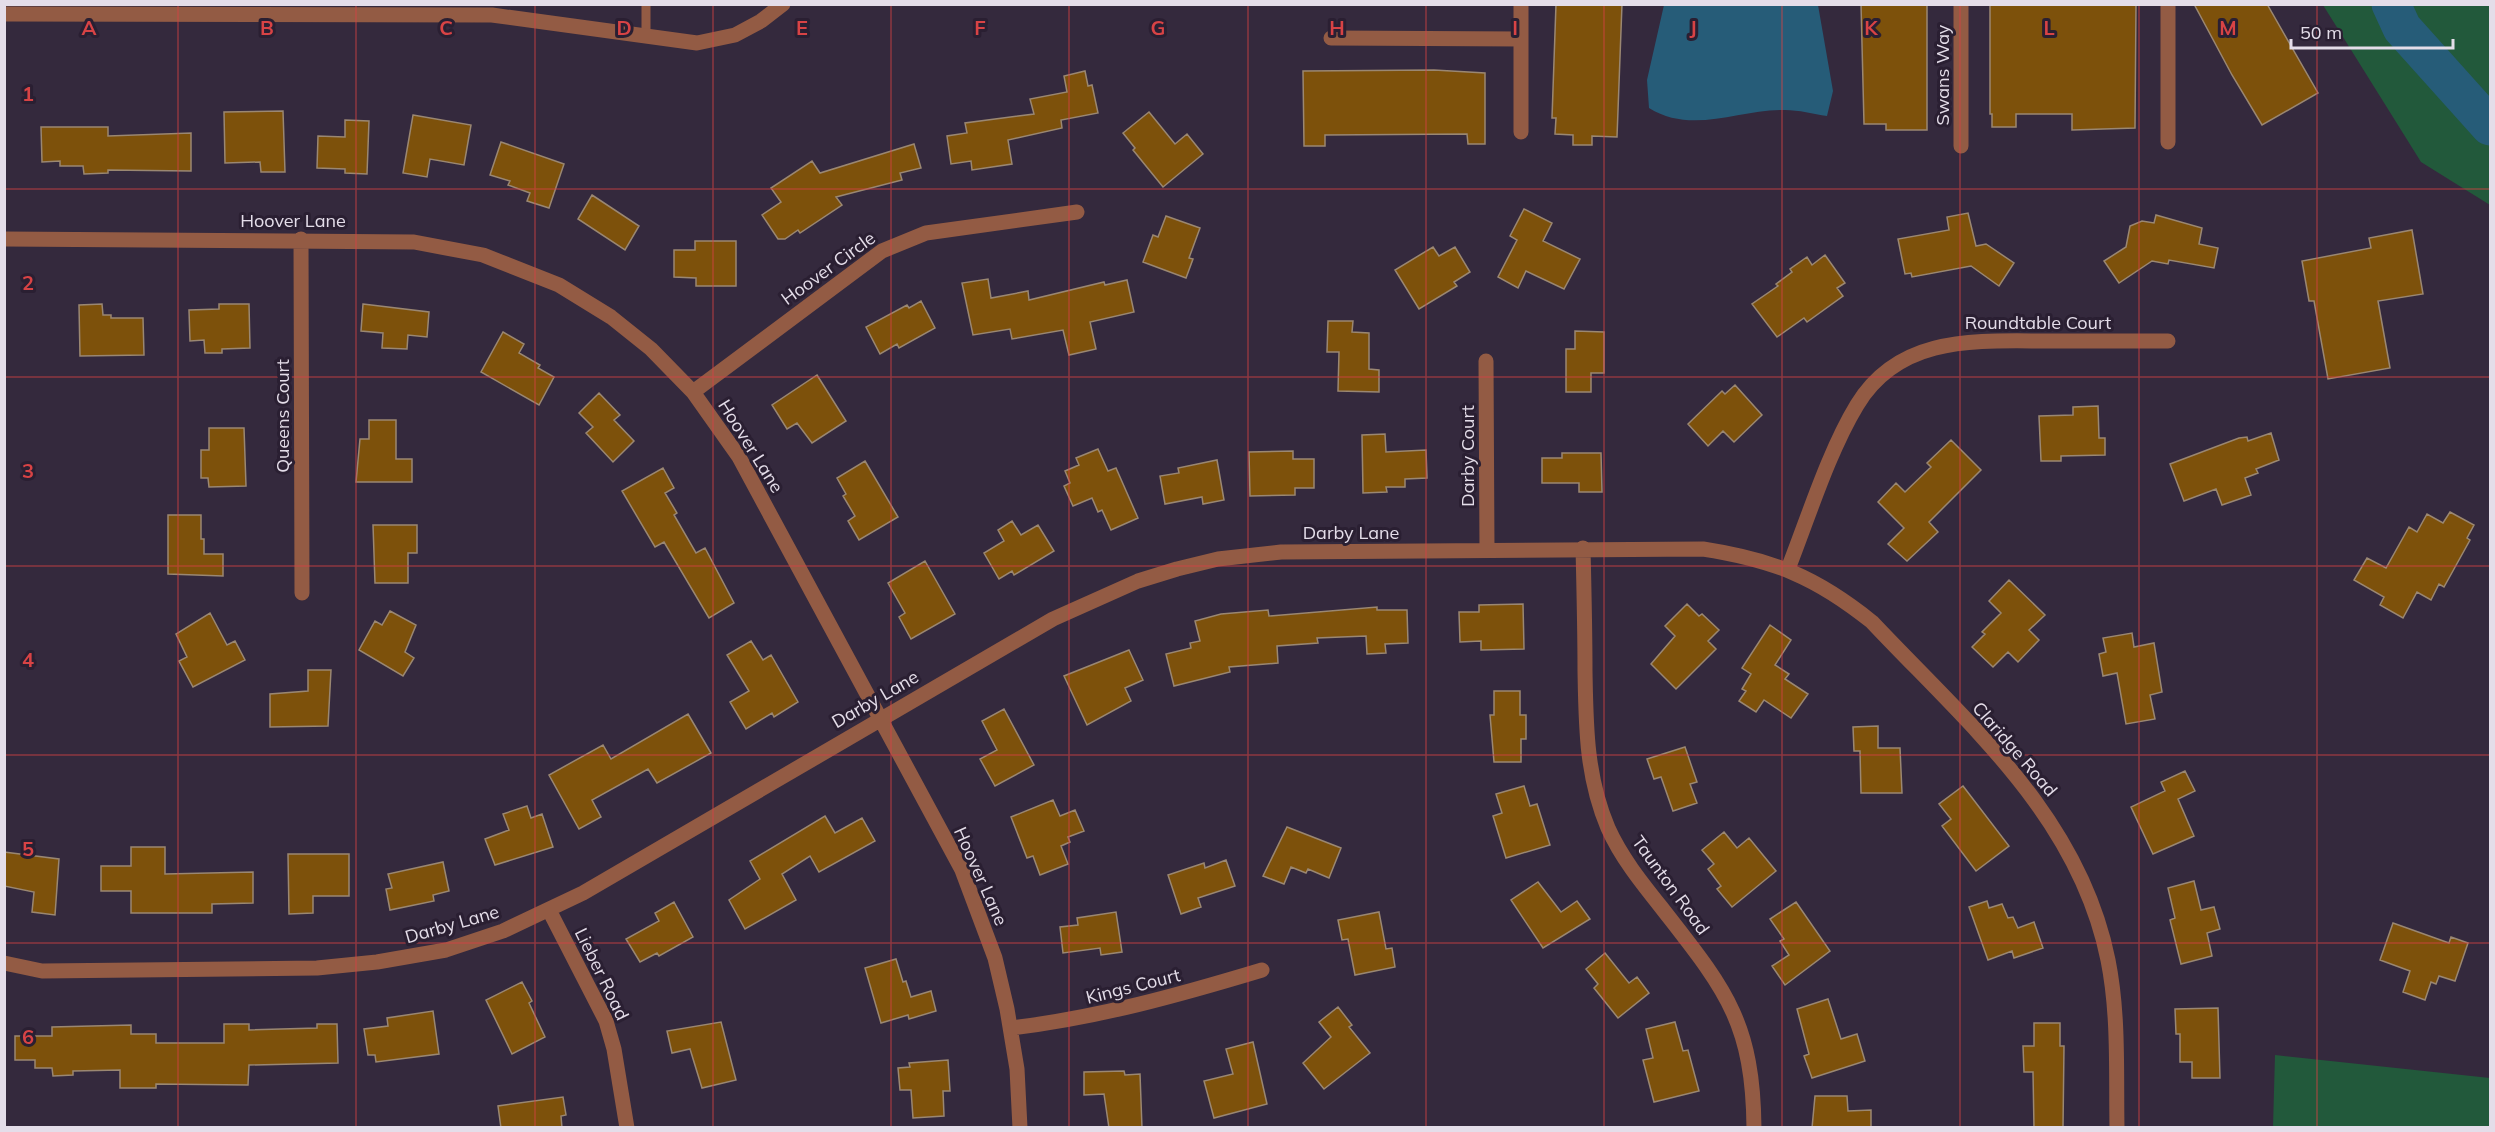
<svg xmlns="http://www.w3.org/2000/svg" width="2495" height="1132" font-family="Mulish,sans-serif">
	<rect width="100%" height="100%" fill="#34293d"/>
	<!-- green -->
	<path fill="#22593b" d="M2323 5H2490V205L2421 162Z
		M2275 1055 2490 1078V1127H2273Z"/>
	<!-- water -->
	<path fill="#265c78" d="M1664 5H1818L1833 91 1827 116C1813 114 1799 110 1785 110 1740 109 1692 135 1649 108L1647 80Z"/>
	<g fill="none" stroke-linecap="round" stroke-linejoin="round">
		<!-- river -->
		<path stroke="#265c78" stroke-width="39" d="M2391 4 2402 28 2490 126"/>
	</g>
	<!-- building -->
	<path fill="#7d510b" stroke="#9a8772" stroke-width="1.5" d="M1556 4H1622L1617 137 1592 136V145H1573V135L1555 134 1556 118H1552Z
		M1861 4H1927V130H1886V124H1864Z
		M1990 4H2136L2135 128 2072 130V114H2016V127H1992V114H1990Z
		M2194 4H2267L2318 93 2262 125 2232 75Z
		M1434 70 1485 73V144H1468L1467 134 1325 135V146H1304L1303 71Z
		M1085 71 1088 86 1092 85 1098 113 1061 120 1062 128 1008 140 1012 164 972 170 971 161 951 164 947 136 967 133 965 123 1034 114 1030 99 1067 92 1064 76Z
		M283 111 285 172H261L260 162 225 163 224 112Z
		M1149 112 1175 144 1187 134 1203 154 1163 187 1133 150 1135 148 1123 133Z
		M413 115 471 125 464 165 430 159 427 177 403 173Z
		M345 120 369 121 367 174 345 173V169L317 168 318 136 345 137Z
		M41 127H108V136L191 133V171L108 170V173L84 174 83 166H60V161L42 162Z
		M501 142 564 164 549 208 527 201 530 193 508 185 510 181 490 175Z
		M914 144 921 168 900 173 902 180 836 197 842 205 800 233 798 230 785 239H778L762 215 781 202 771 188 812 161 820 173Z
		M592 195 639 226 625 250 578 219Z
		M1524 209 1552 223 1543 241 1580 259 1564 289 1526 271 1518 288 1498 277 1517 240 1510 236Z
		M1968 213 1976 246 1986 244 2014 263 1999 286 1971 266 1912 277 1911 273 1905 274 1898 239 1949 230 1947 217Z
		M2156 215 2202 228 2199 244 2218 248 2214 268 2169 260 2168 264 2152 261 2119 283 2104 261 2126 247 2130 226 2142 221 2154 223Z
		M1166 216 1200 228 1189 258 1193 259 1186 278 1143 262 1153 235 1158 237Z
		M2412 230 2423 294 2378 301 2390 368 2328 379 2314 301H2309L2302 261 2371 248 2369 238Z
		M695 241H736V286H696V278L674 277V250H695Z
		M1433 247 1439 256 1455 247 1470 272 1454 282 1457 286 1419 309 1395 270Z
		M1825 255 1845 283 1837 288 1843 296 1807 322 1804 318 1777 337 1752 304 1778 286 1776 284 1792 272 1790 269 1807 257 1812 265Z
		M988 279 991 298 1028 291 1029 300 1104 282 1105 285 1127 280 1134 312 1090 322 1096 349 1069 355 1063 330 1012 339 1010 329 973 335 962 283Z
		M921 301 935 328 899 348 897 344 880 354 866 327 907 305 909 308Z
		M102 304 103 315H111V318H143L144 355 80 356 79 305Z
		M219 304H249L250 348 222 349V353H205L204 340 190 341 189 310 219 309Z
		M363 304 429 312 427 337 408 335 407 349 382 348 383 333 361 331Z
		M1328 321H1353L1352 332 1369 333V369L1379 370V392L1338 391 1339 352H1327Z
		M1575 331 1604 332V373H1591V392H1566V349H1575Z
		M503 332 524 344 519 353 540 365 538 368 554 377 539 405 481 372Z
		M817 375 846 421 812 443 797 423 787 429 772 405Z
		M1735 385 1762 415 1734 442 1723 431 1708 446 1688 424 1722 391 1725 394Z
		M599 393 620 415 614 420 634 441 613 462 586 433 593 427 579 413Z
		M2098 406 2099 438H2105V455L2061 456V461H2041L2039 416 2073 415V407Z
		M369 420H396V459H412V482H356L360 439H369Z
		M209 428H244L246 486 209 487 208 478H201V450H209Z
		M2271 433 2279 460 2256 469 2258 473 2245 478 2251 495 2222 505 2216 489 2184 501 2170 464 2239 438 2247 437 2248 441Z
		M1385 434 1386 452 1426 450 1427 478 1405 479V487H1386L1387 492 1363 493 1362 435Z
		M1951 440 1981 470 1929 522 1938 532 1907 561 1888 544 1904 528 1878 502 1896 483 1905 492 1931 467 1927 463Z
		M1098 449 1108 471 1116 468 1138 518 1111 530 1102 510 1098 512 1092 498 1073 506 1064 486 1070 483 1065 471 1079 465 1076 458Z
		M1293 451V459H1314V488H1295V495L1250 496 1249 452Z
		M1562 453H1601L1602 492H1579V483H1542V458H1562Z
		M1217 460 1224 500 1203 504 1202 497 1165 504 1160 476 1179 473 1178 468Z
		M865 461 898 517 859 540 848 521 855 516 843 496 846 494 837 478Z
		M663 468 674 488 665 493 677 513 674 515 696 553 705 548 734 603 709 618 664 542 655 547 622 491Z
		M2450 512 2474 525 2467 538 2470 540 2444 587 2439 584 2431 600 2417 592 2403 618 2380 605 2384 597 2354 580 2367 558 2386 568 2409 527 2417 532 2427 514 2443 523Z
		M168 515H201V539H204V554H223V576L168 574Z
		M1012 521 1021 535 1038 525 1054 551 1014 575 1012 571 999 579 984 553 1004 541 998 530Z
		M373 525H417V553H408V583H375Z
		M925 561 955 614 911 639 899 617 905 613 888 583Z
		M2009 580 2045 615 2029 630 2039 640 2018 662 2008 652 1993 667 1972 647 1985 634 1982 632 2001 613 1989 601Z
		M1523 604 1524 649 1481 650V641L1460 642 1459 612H1479V605Z
		M1687 604 1699 616 1702 614 1719 630 1708 641 1716 649 1676 689 1651 664 1675 636 1665 626Z
		M1377 607V610H1407L1408 643 1385 644 1386 653 1367 654 1366 636 1317 638 1318 643 1277 646 1278 663 1229 667 1230 672 1174 686 1166 654 1191 648 1190 643 1200 641 1195 621 1221 614 1268 610 1269 616Z
		M390 611 416 625 405 652 414 658 403 676 359 650 375 621 382 625Z
		M210 613 227 645 235 641 245 660 193 687 179 661 187 657 176 634Z
		M1770 625 1791 640 1775 665 1789 674 1785 679 1808 694 1791 718 1764 700 1756 712 1739 701 1746 691 1742 689 1751 674 1742 668Z
		M2132 633 2134 647 2154 643 2162 692 2150 695 2155 719 2126 724 2117 673 2103 676 2099 654 2106 652 2103 638Z
		M751 641 763 660 771 655 798 702 774 717 772 713 746 729 730 702 749 691 727 655Z
		M1129 650 1143 680 1125 688 1131 701 1087 725 1064 676Z
		M308 670H331L328 726 270 727V694L308 691Z
		M1494 691H1520V715H1526V739H1521V762H1494L1490 715H1494Z
		M1004 709 1034 765 995 786 980 759 997 750 982 721Z
		M688 714 711 753 657 783 648 769 592 800 601 817 579 829 549 775 603 745 611 759Z
		M1878 726V748H1900L1902 793H1861L1860 751H1854L1853 727Z
		M1685 747 1697 782 1690 784 1697 803 1673 811 1661 777 1654 779 1647 759Z
		M2185 771 2195 791 2178 799 2194 836 2153 854 2131 807 2165 791 2161 782Z
		M1524 786 1530 806 1537 804 1550 845 1506 858 1493 816 1502 813 1496 794Z
		M1963 786 2009 846 1976 871 1942 826 1951 819 1939 804Z
		M1053 800 1060 816 1075 810 1084 831 1068 837 1070 842 1061 846 1068 864 1040 875 1033 856 1027 858 1011 817Z
		M527 806 531 818 542 814 553 847 495 865 485 839 509 830 503 814Z
		M825 816 835 833 862 818 875 841 819 872 810 856 782 874 796 900 745 929 729 900 760 879 750 861Z
		M1287 827 1341 848 1329 878 1308 869 1306 873 1291 867 1284 884 1263 876Z
		M1724 832 1737 848 1749 838 1776 871 1732 907 1717 889 1721 886 1708 869 1714 864 1702 850Z
		M131 847H165V874L253 872V903L212 904V913H131V891H101V866H131Z
		M4 852 59 859 55 915 32 912 34 892 4 886Z
		M288 854H349V896H313V913L289 914Z
		M1226 860 1235 886 1198 898 1201 907 1181 914 1168 875 1204 863 1205 868Z
		M443 862 449 891 433 895 434 901 390 910 386 889 392 888 388 874Z
		M2194 881 2201 910 2214 907 2220 929 2207 933 2212 956 2181 964 2170 920 2175 918 2168 888Z
		M1538 882 1561 912 1577 901 1590 919 1543 948 1511 900Z
		M1987 901 1989 908 2002 904 2008 918 2013 917 2018 928 2034 922 2043 948 2014 958 2012 951 1988 960 1969 907Z
		M674 902 693 937 659 956 657 953 640 962 626 939 659 921 655 913Z
		M1796 902 1830 951 1785 985 1772 966 1789 955 1780 941 1784 939 1770 919Z
		M1116 912 1122 952 1101 955 1100 948 1063 953 1060 927 1078 925 1077 918Z
		M1379 912 1386 949 1392 948 1395 967 1355 975 1348 939 1342 940 1338 920Z
		M2393 923 2449 943 2451 937 2468 943 2455 981 2439 976 2436 984 2431 982 2425 1000 2403 992 2410 971 2380 960Z
		M1605 953 1629 983 1637 977 1649 993 1618 1018 1594 988 1598 984 1586 969Z
		M896 959 903 982 906 981 911 997 931 991 936 1011 909 1019 908 1015 881 1023 865 968Z
		M522 982 532 1001 529 1003 545 1037 512 1054 486 1000Z
		M1828 999 1841 1039 1857 1034 1865 1061 1812 1078 1804 1056 1809 1054 1797 1009Z
		M1338 1007 1352 1025 1349 1027 1370 1053 1324 1089 1303 1063 1331 1037 1319 1022Z
		M2218 1008 2220 1078H2192V1062H2180V1034H2176L2175 1009Z
		M433 1011 439 1054 376 1062 375 1055H368L364 1029 388 1026 387 1018Z
		M721 1022 736 1080 702 1088 690 1049 672 1053 667 1031Z
		M1675 1022 1683 1051 1688 1050 1699 1091 1654 1102 1643 1060 1653 1058 1646 1029Z
		M2034 1023H2060V1046H2064L2063 1128H2034L2033 1072H2024L2023 1046H2034Z
		M224 1024H249V1030L317 1028V1024H337L338 1063 249 1065 248 1085 156 1084V1088H120V1070L73 1071V1075L53 1076 52 1068H35V1060H15V1036H52V1027L131 1025V1034H156V1043H224Z
		M1253 1042 1267 1104 1214 1118 1204 1081 1233 1074 1226 1049Z
		M948 1060 950 1091H943L944 1116 913 1118 911 1090H900L898 1068 910 1067 909 1063Z
		M1124 1071 1125 1075 1140 1074 1142 1128H1109L1104 1094 1084 1095V1072Z
		M1815 1096H1847L1848 1111 1871 1110V1128H1812Z
		M563 1097 566 1115 561 1116 562 1128H501L498 1106Z"/>
	<g fill="none" stroke-linecap="round" stroke-linejoin="round">
		<!-- lane -->
		<path stroke="#935b44" stroke-width="9" d="M646 4V37"/>
		<!-- street -->
		<path stroke="#935b44" stroke-width="15" d="M1521 4V132
			M1961 4V146
			M2168 4V142
			M4 14 492 15 697 43 735 35 761 21 783 4
			M1331 38 1521 39
			M4 239 414 242 483 255 559 285 611 317 651 349 693 392 739 457 962 870 995 958 1007 1009 1017 1069 1020 1128
			M301 239 302 593
			M1486 361 1487 550
			M693 392 882 251 926 233 1077 212
			M1583 548C1584 589 1585 630 1585 671 1586 726 1586 776 1608 828 1621 857 1641 882 1661 907 1724 988 1753 1020 1754 1128
			M1788 569C1808 518 1829 451 1857 405 1900 334 1978 341 2049 341 2089 341 2129 341 2168 341
			M549 910 606 1021 614 1049 627 1128
			M4 963 42 971 317 968 377 962 446 950 503 931 583 893 1053 619 1138 581 1177 569 1218 559 1281 552 1703 549C1774 560 1816 577 1872 622 1968 724 2079 816 2108 960 2119 1015 2116 1072 2117 1128
			M1011 1028C1097 1018 1179 995 1262 970"/>
	</g>
	<!-- grid -->
	<path fill="none" stroke="#d84345" stroke-width="1.5" stroke-opacity="0.55" d="M178 4V1128M356 4V1128M535 4V1128M713 4V1128M891 4V1128M1069 4V1128M1248 4V1128M1426 4V1128M1604 4V1128M1782 4V1128M1960 4V1128M2139 4V1128M2317 4V1128M4 189H2490M4 377H2490M4 566H2490M4 755H2490M4 943H2490"/>
	<g text-anchor="middle" dominant-baseline="central" stroke-width="6" stroke-linejoin="round" paint-order="stroke">
		<!-- street labels -->
		<g font-size="18" fill="#e4dde9" stroke="#2a1f32">
			<text transform="translate(1942 75) rotate(-90)">Swans Way</text>
			<text x="293" y="220">Hoover Lane</text>
			<text transform="translate(828 268) rotate(-36)">Hoover Circle</text>
			<text x="2038" y="322">Roundtable Court</text>
			<text transform="translate(282 416) rotate(-90)">Queens Court</text>
			<text transform="translate(751 446) rotate(58)">Hoover Lane</text>
			<text transform="translate(1467 456) rotate(-90)">Darby Court</text>
			<text x="1351" y="532">Darby Lane</text>
			<text transform="translate(875 699) rotate(-30)">Darby Lane</text>
			<text transform="translate(2015 749) rotate(49)">Claridge Road</text>
			<text transform="translate(981 876) rotate(66)">Hoover Lane</text>
			<text transform="translate(1671 885) rotate(54)">Taunton Road</text>
			<text transform="translate(452 924) rotate(-16)">Darby Lane</text>
			<text transform="translate(602 974) rotate(64)">Lieber Road</text>
			<text transform="translate(1133 986) rotate(-14)">Kings Court</text>
		</g>
	</g>
	<g font-size="20" text-anchor="middle" font-weight="bold" fill="#d84345" stroke="#2a1f32" stroke-width="6" stroke-linejoin="round" paint-order="stroke">
		<text x="89" y="35">A</text>
		<text x="267" y="35">B</text>
		<text x="446" y="35">C</text>
		<text x="624" y="35">D</text>
		<text x="802" y="35">E</text>
		<text x="980" y="35">F</text>
		<text x="1158" y="35">G</text>
		<text x="1337" y="35">H</text>
		<text x="1515" y="35">I</text>
		<text x="1693" y="35">J</text>
		<text x="1871" y="35">K</text>
		<text x="2049" y="35">L</text>
		<text x="2228" y="35">M</text>
		<text x="28" y="101">1</text>
		<text x="28" y="290">2</text>
		<text x="28" y="478">3</text>
		<text x="28" y="667">4</text>
		<text x="28" y="856">5</text>
		<text x="28" y="1044">6</text>
	</g>
	<!-- border -->
	<rect width="2495" height="1132" fill="none" stroke="#e4dde9" stroke-width="12"/>
	<!-- scale -->
	<path d="M2291 39v9h162v-9" fill="none" stroke="#e4dde9" stroke-width="3"/>
	<text x="2300" y="39" font-size="18" fill="#e4dde9" stroke="#2a1f32" stroke-width="4.5" paint-order="stroke">50 m</text>
</svg>
